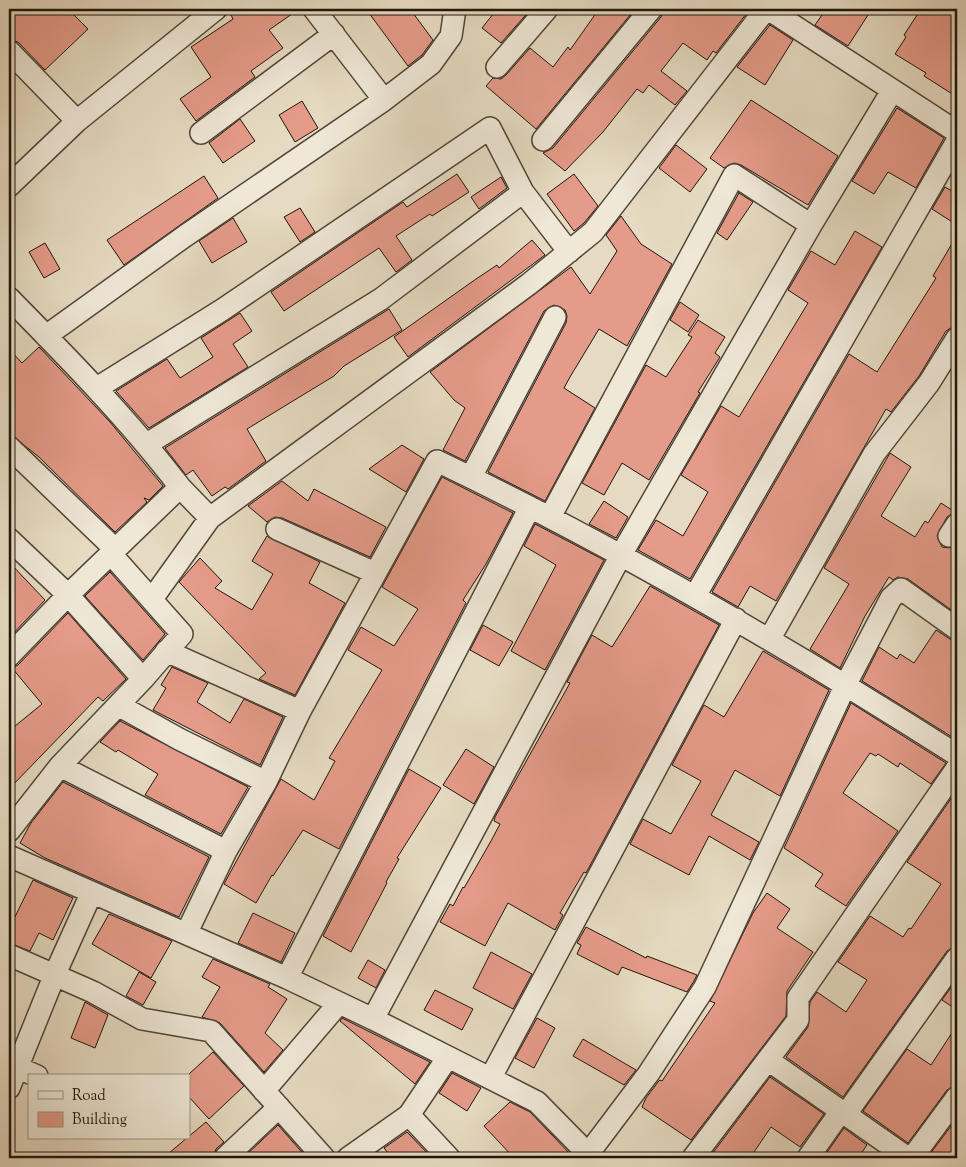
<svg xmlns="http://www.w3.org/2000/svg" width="966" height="1167" font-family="'Sorts Mill Goudy',serif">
	<rect width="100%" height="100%" fill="#e6dbc2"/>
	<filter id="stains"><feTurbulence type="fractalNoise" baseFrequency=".004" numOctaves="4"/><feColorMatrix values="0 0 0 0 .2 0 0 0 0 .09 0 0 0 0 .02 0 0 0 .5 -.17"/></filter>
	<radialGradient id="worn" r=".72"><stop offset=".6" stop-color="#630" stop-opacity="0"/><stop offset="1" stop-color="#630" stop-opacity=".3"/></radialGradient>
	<!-- building -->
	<path fill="#e59b89" stroke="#1f150b" d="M9 9H68L88 29 45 70 18 42 9 39Z
		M228 9H299L269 30 283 48 251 71 255 77 196 121 180 99 211 77 191 47 233 19Z
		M366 9H410L433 40 422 55 408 66Z
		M497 9H531L501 43 482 28Z
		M599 9H635L536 129 486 86 493 78 501 79 506 75 530 48 553 67 568 47 570 50Z
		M663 9H750L716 53 713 51 707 60 683 43 661 71 687 91 675 105 649 85 643 93 637 89 603 132 565 171 543 153 553 148 661 17Z
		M826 9H859L868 15 848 46 815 25Z
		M921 9H957V97L924 76 926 73 895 54 906 37 904 35Z
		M770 25 793 40 765 85 737 67Z
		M751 100 838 156 808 205 741 165 734 163 724 168 710 158Z
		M302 101 318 128 295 142 279 115Z
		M897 108 944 138 916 188 888 172 874 194 852 181Z
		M240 119 255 141 223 163 209 143Z
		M676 145 707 169 690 192 659 168Z
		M457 174 469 192 432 216 430 214 396 236 412 260 396 272 379 248 284 311 271 292 403 202 407 207Z
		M574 174 598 206 584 223 574 231 547 194Z
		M204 176 218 198 124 265 107 240Z
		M501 177 507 188 479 209 471 197Z
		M945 187 957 194V225L932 209Z
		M739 193 753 202 727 240 717 233Z
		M300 208 315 232 300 242 284 217Z
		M621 216 641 244 672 264 627 346 599 329 570 377 564 388 595 408 545 501 488 472 566 323 567 316 565 310 554 305 544 311 465 461 443 450 465 408 454 400 430 372 571 267 590 294 617 251 606 235Z
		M233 218 247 242 212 263 199 241Z
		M855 231 882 247 690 579 638 550 656 520 683 536 708 492 681 475 721 406 739 417 808 303 788 290 811 251 835 265Z
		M957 235V324L946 331 919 376 891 412 886 409 776 601 750 586 738 607 712 592 849 354 877 372 936 278 933 276Z
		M532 240 545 255 408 357 394 337 476 279 497 265 499 268Z
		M45 243 60 269 44 278 29 252Z
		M680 302 699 315 688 332 670 320Z
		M389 309 402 330 344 366 334 376 247 429 266 461 228 489 225 487 212 496 193 470 186 475 165 448Z
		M240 313 252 331 233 344 248 367 149 428 116 391 167 359 180 378 213 357 201 338Z
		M698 320 725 337 715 353 720 357 698 392 700 393 649 480 622 463 604 495 582 483 646 365 666 377 692 337 688 335Z
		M39 347 110 422 163 486 149 500 144 498 147 502 115 532 39 457 9 433V349L22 363Z
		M402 445 424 459 406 492 369 469Z
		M890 453 911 467 881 516 915 537 925 521 928 523 941 503 955 512 947 517 937 536 942 547 949 548 957 545V614L908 579 898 577 893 580 889 577 865 616 840 668 810 649 849 584 824 568Z
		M442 477 513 513 486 564 463 600 466 603 339 849 303 830 273 876 272 875 256 903 224 884 281 779 314 800 335 761 329 758 382 670 348 650 361 627 394 646 418 609 382 587Z
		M282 481 308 501 314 489 386 527 370 557 282 518 275 517 267 522 248 506Z
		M604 501 628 517 616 538 589 524Z
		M535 524 604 560 545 670 511 651 556 565 524 546Z
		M267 536 320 562 309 583 345 603 295 695 259 679 266 673 179 582 200 558 222 581 215 588 252 610 273 574 252 561Z
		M9 562 45 600 9 638Z
		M110 572 165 634 143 660 85 596Z
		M650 586 719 625 586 873 584 872 560 913 563 915 555 930 508 903 485 946 440 922 450 904 453 906 463 887 464 888 491 841 500 824 494 821 495 817 570 683 567 682 592 635 612 647Z
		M68 613 126 679 103 701 98 697 9 789V731L42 704 12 668 18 665Z
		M483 625 513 642 499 666 470 650Z
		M936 630 950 639 957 641V740L862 681 879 647 897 659 900 654 914 663Z
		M763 651 829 690 780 796 735 770 711 815 759 842 750 860 709 836 689 875 630 844 643 819 671 834 701 781 672 765 704 705 724 717Z
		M172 667 208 683 197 702 230 723 244 699 283 717 260 765 153 710 166 688 161 685Z
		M851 703 946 763 931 784 900 763 898 767 878 754 876 756 870 753 843 793 898 831 846 906 815 886 823 874 784 848Z
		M120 721 248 787 221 834 145 795 158 774 118 750 116 752 100 742Z
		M466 749 494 767 474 804 443 785Z
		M409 769 441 788 397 858 399 859 386 882 387 883 351 952 323 936Z
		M63 782 209 857 179 917 45 858 20 843 31 823Z
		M957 790V946L947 951 843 1097 786 1057 808 1027 810 1002 817 992 846 1012 867 980 838 962 870 916 903 937 909 928 911 929 941 884 907 862Z
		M33 880 73 898 53 940 39 933 30 951 9 943V929Z
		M767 893 790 909 777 928 813 952 787 991 786 1016 691 1140 642 1107 646 1098 658 1082 660 1080 662 1081 715 1003 710 1001 753 913Z
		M253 913 295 933 281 962 238 943Z
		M109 914 172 941 151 978 92 944Z
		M586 927 646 958 647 956 697 975 694 981 687 992 622 967 618 975 577 954 581 945 577 943Z
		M491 952 532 974 513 1009 473 988Z
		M213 959 270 984 268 987 287 999 265 1033 283 1050 264 1072 220 1023 202 1017 220 987 202 977Z
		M368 960 385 970 376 988 358 978Z
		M139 972 156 982 143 1005 126 996Z
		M957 979V1010L942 1000Z
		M435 990 473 1009 462 1030 424 1010Z
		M85 1002 108 1015 95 1048 71 1038Z
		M342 1018 430 1062 415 1084 340 1021Z
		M537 1018 555 1028 534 1068 515 1058Z
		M957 1025V1085L947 1090 908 1143 863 1111 907 1049 931 1065Z
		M583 1039 636 1070 624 1085 573 1056Z
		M213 1052 244 1086 209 1119 189 1097V1074Z
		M452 1073 481 1088 467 1111 439 1093Z
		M770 1077 824 1114 800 1147 771 1127 750 1158H709Z
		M510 1102 530 1112 571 1155 568 1158H514L484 1126Z
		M957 1118V1158H927Z
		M206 1122 224 1142 216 1149 213 1158H163Z
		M278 1125 307 1158H243Z
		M844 1128 867 1145 858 1158H823Z
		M407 1132 432 1158H392L384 1148Z"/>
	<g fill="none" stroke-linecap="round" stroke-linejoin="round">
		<defs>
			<path id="minor" d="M314 9 384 100
				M768 9 957 132
				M9 51 77 121
				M497 67 547 9
				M201 133 334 34
				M543 140 651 9
				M9 186 77 121 216 9
				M9 298C69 359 128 419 180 487
				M46 336 185 236 384 100 431 64 451 36 455 9
				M97 388 222 310 490 128 523 192
				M147 444 381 299 523 192 569 252
				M9 447 116 550
				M471 477 555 317
				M550 517 734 175 811 225
				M277 529 375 573
				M949 536 957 524
				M9 539 68 595 143 679
				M695 596 957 141
				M152 599 210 518
				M770 638 874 454 929 383 957 338
				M166 651 300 711
				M9 656 68 595 180 487 210 518 529 284 593 232 766 9
				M118 705 179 739 266 782
				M60 766 226 851
				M9 831 60 766 143 679 182 634 111 554
				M9 856 287 978 373 1019 537 1102 592 1158
				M187 932 226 851 266 782 300 711 437 461C617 547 789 648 957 755
				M9 955 93 992 142 1019 211 1031 324 1158
				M287 978 530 507
				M373 1019 621 555 811 225 892 91
				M768 1060 908 1158
				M9 1064 37 1076
				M491 1077 736 619
				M9 1088 55 974 91 894
				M264 1091 339 1003
				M846 1114 957 958
				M409 1115 449 1158
				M588 1154 649 1073 705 987 846 684 891 598 901 589 957 629
				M225 1158 279 1107
				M348 1158 409 1115 448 1057
				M693 1158 798 1020V998L957 768
				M808 1158 841 1111
				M912 1158 957 1097"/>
		</defs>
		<!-- minor casing -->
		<use href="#minor" stroke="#514639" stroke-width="24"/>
		<!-- minor -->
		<use href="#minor" stroke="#efe8d7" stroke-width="21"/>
	</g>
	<!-- margin -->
	<rect width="966" height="1167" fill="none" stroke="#e6dbc2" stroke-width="30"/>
	<rect x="10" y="10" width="946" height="1147" fill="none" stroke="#1f150b" stroke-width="2.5"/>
	<rect x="15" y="15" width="936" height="1137" fill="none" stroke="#1f150b"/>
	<!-- legend -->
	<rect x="28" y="1074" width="162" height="65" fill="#efe8d7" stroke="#9c9485"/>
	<rect x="38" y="1091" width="25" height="8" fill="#efe8d7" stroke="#9c9485"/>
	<text x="72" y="1100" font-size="15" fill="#1f150b">Road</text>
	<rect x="38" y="1112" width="25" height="15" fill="#e59b89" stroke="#9c9485"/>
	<text x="72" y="1124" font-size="15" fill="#1f150b">Building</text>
	<rect width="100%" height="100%" filter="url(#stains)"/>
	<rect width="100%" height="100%" fill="url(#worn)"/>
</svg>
